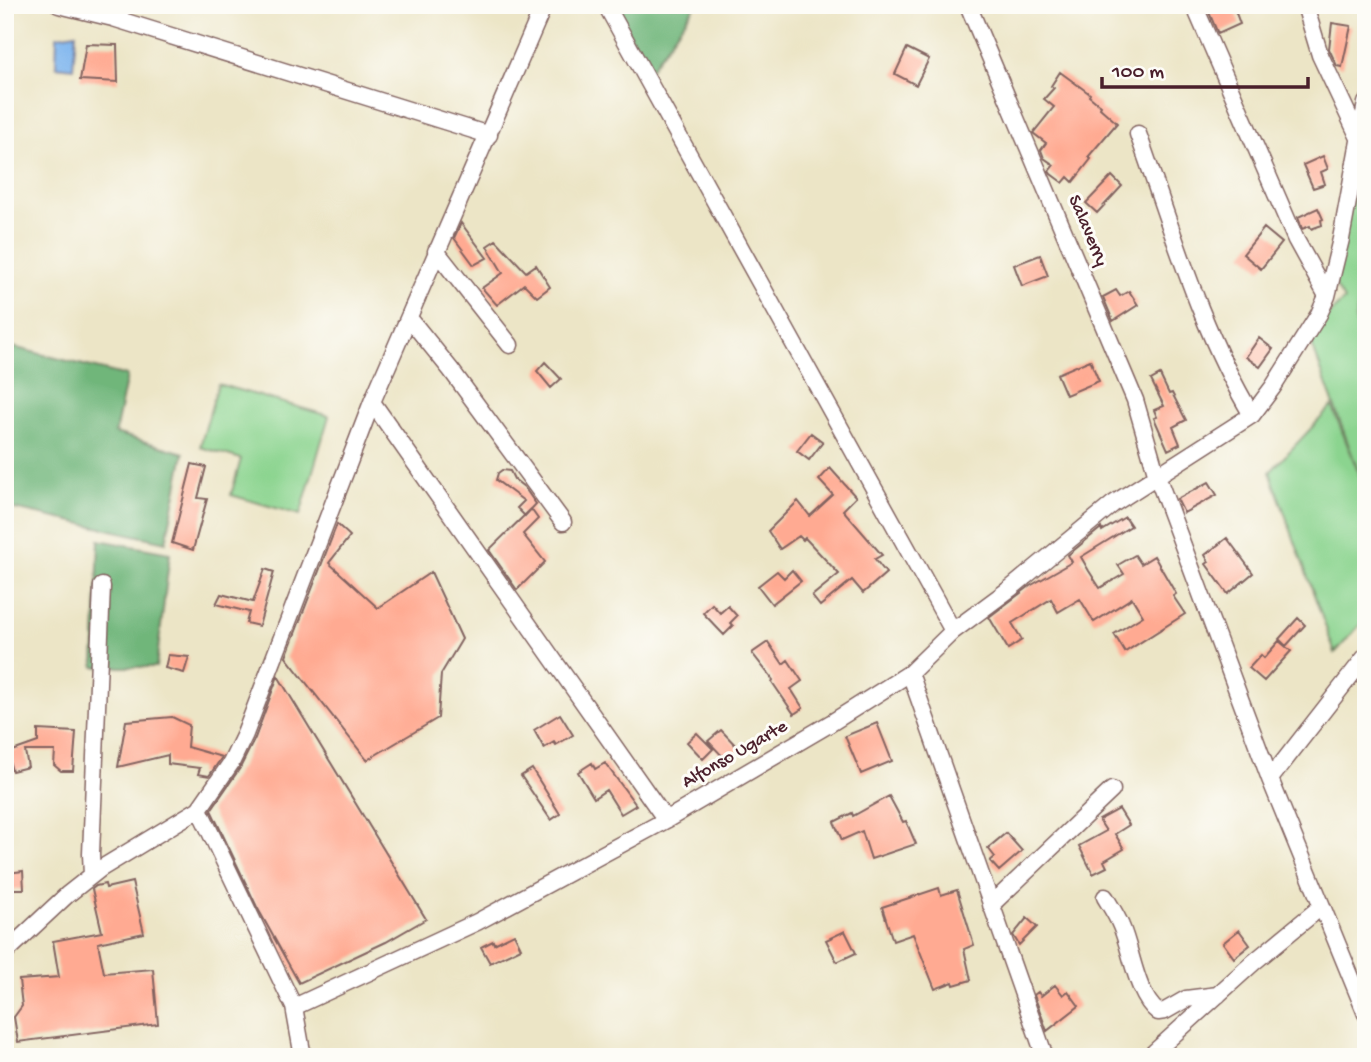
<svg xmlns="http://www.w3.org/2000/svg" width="1371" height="1062" font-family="'Gochi Hand',sans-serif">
	<rect width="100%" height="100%" fill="#fdfcf7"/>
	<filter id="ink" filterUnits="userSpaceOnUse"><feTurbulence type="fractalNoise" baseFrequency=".0143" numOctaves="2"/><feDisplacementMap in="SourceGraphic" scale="14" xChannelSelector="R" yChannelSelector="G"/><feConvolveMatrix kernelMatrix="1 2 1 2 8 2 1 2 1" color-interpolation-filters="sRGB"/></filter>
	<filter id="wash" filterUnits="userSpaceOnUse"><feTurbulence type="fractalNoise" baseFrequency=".00686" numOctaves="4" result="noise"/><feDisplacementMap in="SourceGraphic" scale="28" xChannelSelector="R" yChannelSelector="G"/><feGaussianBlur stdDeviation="1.57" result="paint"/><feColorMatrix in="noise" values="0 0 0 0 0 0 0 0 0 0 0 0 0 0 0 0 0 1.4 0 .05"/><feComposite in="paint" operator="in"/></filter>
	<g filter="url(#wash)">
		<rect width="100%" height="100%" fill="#ece5c6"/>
		<!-- green -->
		<path fill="#8bd48f" stroke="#6a7a5d" stroke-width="2" d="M1351 170 1366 192V279L1355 319 1366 351V618L1335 653 1270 472 1332 406 1364 487 1308 334 1344 300 1329 275Z
			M218 384 329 416 300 515 231 495 241 459 200 447Z"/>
		<!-- forest -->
		<path fill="#70b67a" stroke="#5d6a52" stroke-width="2" d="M613 5H696L649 71Z
			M5 345 127 376 115 433 184 453 166 542 5 507Z
			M99 540 170 553 156 667H94Z"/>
		<!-- water -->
		<path fill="#7eb5ee" stroke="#646a8c" stroke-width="2" d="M76 33 73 68 56 66 57 36Z"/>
		<g id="blocks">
			<!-- building -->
			<path fill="#ffaa92" d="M1206 5H1233L1240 24 1218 34Z
				M1332 23 1351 26 1342 67 1337 66 1329 49Z
				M86 44 117 45 118 82 80 80Z
				M907 48 929 59 916 85 895 74Z
				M1060 72 1090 94 1089 96 1101 106 1100 108 1117 123 1088 157 1091 159 1073 182 1068 177 1063 183 1051 174 1049 171 1054 165 1044 158 1041 150 1046 143 1033 133 1054 107 1044 99 1054 88 1051 86Z
				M1323 156 1328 169 1321 172 1325 184 1313 188 1303 165Z
				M1112 176 1122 186 1097 213 1086 203Z
				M1318 208 1323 219 1321 220 1322 225 1311 229 1310 226 1302 229 1298 217Z
				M461 223 487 258 474 265 454 238Z
				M1264 228 1282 243 1261 269 1243 254Z
				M496 240 526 272 536 265 550 287 537 297 524 284 497 305 482 288 503 273 487 246Z
				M1040 255 1048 276 1022 286 1014 265Z
				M1116 290 1120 296 1129 291 1138 305 1113 321 1103 297Z
				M1259 338 1273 349 1260 367 1246 357Z
				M1090 360 1099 381 1066 395 1057 374Z
				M545 362 561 379 551 388 537 371Z
				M1160 375 1169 394 1172 393 1186 420 1173 427 1180 444 1168 450 1154 418 1157 417 1154 410 1164 406 1151 380Z
				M811 433 823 442 809 460 797 451Z
				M192 464 206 467 198 498 207 499 193 550 172 543Z
				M830 468 856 497 843 510 882 555 875 559 886 573 863 593 852 580 820 606 812 596 839 574 805 538 803 540 799 536 780 549 768 531 798 501 810 516 833 495 819 480Z
				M502 470 510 471 514 479 524 487 536 504 525 516 517 508 524 501 496 480 498 473Z
				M1209 482 1217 495 1184 513 1177 499Z
				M531 509 538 519 523 534 545 562 517 590 489 550Z
				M1125 517 1131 526 1081 557 1089 571 1100 588 1124 574 1118 565 1135 555 1141 564 1154 556 1176 594 1173 596 1185 614 1125 652 1114 634 1143 616 1132 598 1094 622 1080 599 1058 612 1051 599 1012 623 1022 640 1008 649 989 617 1030 586 1072 562 1068 555 1101 528 1102 531Z
				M337 524 350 536 329 563 378 608 431 572 462 639 441 674 438 718 367 760 286 657Z
				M1227 538 1253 573 1228 594 1206 564 1209 562 1205 555Z
				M265 569 274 572 259 626 246 623 249 612 216 604 221 594 253 602Z
				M792 570 801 581 772 604 758 586 777 571 784 578Z
				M712 604 720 613 728 606 737 616 730 623 733 626 724 635 703 613Z
				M1298 618 1305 625 1286 646 1279 639Z
				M1279 641 1291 651 1264 681 1249 668 1261 655 1264 658Z
				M768 642 783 664 788 660 802 681 791 689 803 708 794 714 772 682 773 680 752 653Z
				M168 655 189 657 184 673 165 668Z
				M278 676 426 919 386 942 299 983 257 907 211 810 240 768 255 738Z
				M560 714 573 735 556 745 554 742 544 748 534 730Z
				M172 717 189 725 187 747 222 757 209 776 198 774 200 768 168 764V755L118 767 126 721Z
				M877 723 892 761 861 774 845 736Z
				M38 730 76 732 73 771H61L54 765 55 751H25L28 767 12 771 7 753 38 742Z
				M721 730 739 749 726 760 708 741Z
				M697 733 713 749 703 759 687 742Z
				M592 763 595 769 605 763 636 805 621 814 606 790 594 798 578 772Z
				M532 769 560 814 551 820 521 776Z
				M889 796 903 822 906 821 916 844 871 859 862 831 842 840 834 822 852 813 853 816Z
				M1119 809 1129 825 1115 834 1124 849 1104 861 1107 867 1093 874 1079 846 1106 831 1099 820Z
				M1006 833 1022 851 999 871 990 861 995 857 988 848Z
				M23 871 24 889H10L8 873Z
				M132 882 144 933 98 943 104 973 153 969 158 1024 18 1042 14 1017 22 1006 19 980 59 977 53 941 102 932 92 889 96 886 105 884 106 888Z
				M939 888 941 895 957 890 974 945 964 949 971 980 954 985 953 982 935 989 913 934 893 941 882 907Z
				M1027 918 1037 927 1019 945 1013 935Z
				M1239 930 1250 945 1234 958 1223 943Z
				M845 931 856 953 837 962 826 940Z
				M514 934 521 948 490 963 481 947 493 941 494 944Z
				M1055 985 1063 995 1068 991 1079 1006 1047 1031 1034 995 1038 992 1041 996Z"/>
		</g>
	</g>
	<g filter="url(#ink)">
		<use href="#blocks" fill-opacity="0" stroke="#836461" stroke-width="2"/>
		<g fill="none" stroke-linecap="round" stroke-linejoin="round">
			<defs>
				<path id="minor" d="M59 5 113 18 489 135
					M606 5 953 631
					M968 5 1135 400 1157 476 1270 779 1366 1014
					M1194 5 1296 240 1327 296
					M1305 5 1320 55 1360 140
					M1138 134C1172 228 1200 329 1252 415
					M436 251 510 345
					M409 318 451 370 563 522
					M372 402 666 820
					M910 673 1045 1057
					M1270 779 1366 656
					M199 809 294 1007 303 1057
					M92 875 91 854 102 586
					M1105 897C1111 907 1117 916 1121 926 1132 951 1136 995 1158 1012L1165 1011 1186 999 1218 995
					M991 905 1112 790
					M5 953 67 895 100 869 199 809 231 763 245 734 372 402 544 5
					M294 1007 477 922 666 820 831 723 910 673 953 631 1011 588 1113 504 1252 415 1273 387 1319 314 1327 296 1341 239 1366 103
					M1149 1057 1254 962 1322 906"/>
			</defs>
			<!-- minor casing -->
			<use href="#minor" stroke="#836461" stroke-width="19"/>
			<!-- minor -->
			<use href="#minor" stroke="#fff" stroke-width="16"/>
		</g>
	</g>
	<g text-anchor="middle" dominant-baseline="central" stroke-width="6" stroke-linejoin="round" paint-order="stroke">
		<!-- street labels -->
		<g font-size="19" fill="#4a1f2b" stroke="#fdfcf7">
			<text transform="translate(1087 231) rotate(67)">Salaverry</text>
			<text transform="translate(735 755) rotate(-30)">Alfonso Ugarte</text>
		</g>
	</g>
	<!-- margin -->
	<rect width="1371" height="1062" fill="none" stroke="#fdfcf7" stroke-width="28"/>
	<!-- scale -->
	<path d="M1102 77v10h206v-10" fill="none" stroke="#4a1f2b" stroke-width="3.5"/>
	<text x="1112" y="77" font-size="21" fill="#4a1f2b" stroke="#fdfcf7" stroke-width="5" paint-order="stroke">100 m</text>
</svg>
